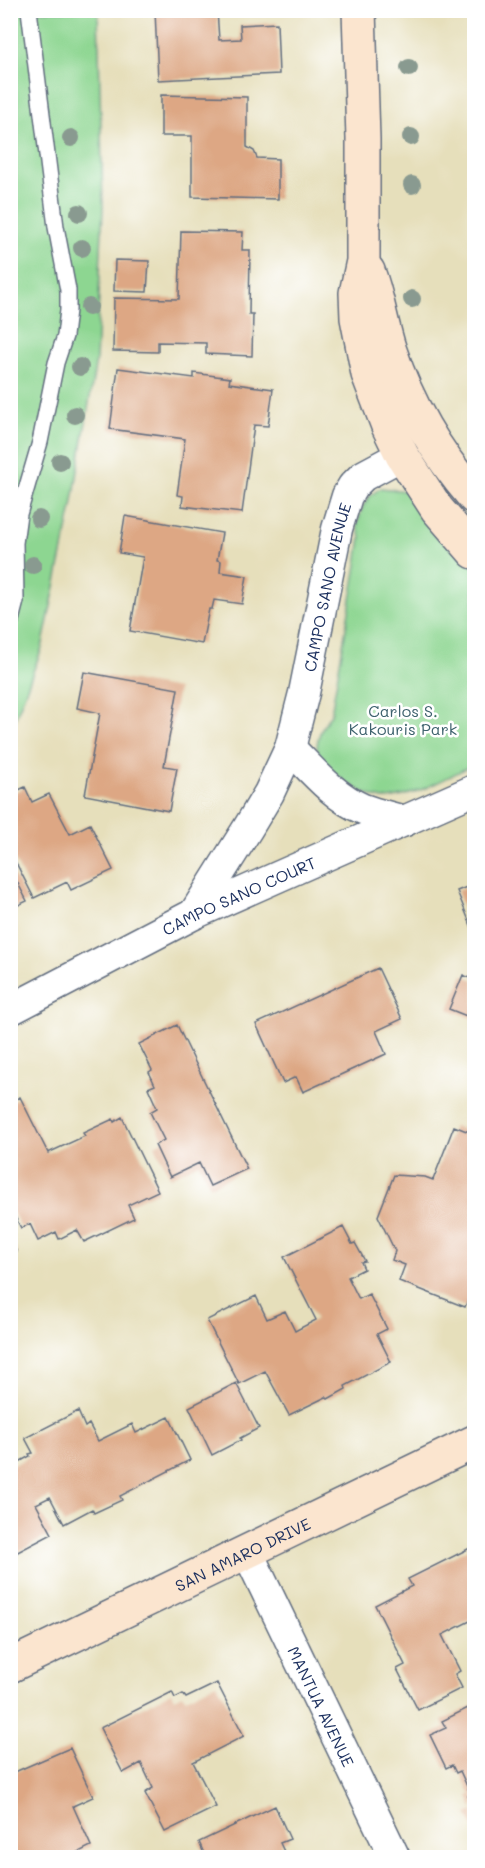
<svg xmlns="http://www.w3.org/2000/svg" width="485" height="1868" font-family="Mali,sans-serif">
	<rect width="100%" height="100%" fill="#fff"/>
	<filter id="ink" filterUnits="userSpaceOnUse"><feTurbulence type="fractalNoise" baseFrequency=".0167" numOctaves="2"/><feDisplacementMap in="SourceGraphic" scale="12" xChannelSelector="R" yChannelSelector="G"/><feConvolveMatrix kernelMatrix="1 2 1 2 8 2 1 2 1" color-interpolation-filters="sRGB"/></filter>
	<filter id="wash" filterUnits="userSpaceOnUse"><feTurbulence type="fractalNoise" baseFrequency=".008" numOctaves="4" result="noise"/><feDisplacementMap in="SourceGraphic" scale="24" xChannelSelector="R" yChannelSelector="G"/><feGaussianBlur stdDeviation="1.35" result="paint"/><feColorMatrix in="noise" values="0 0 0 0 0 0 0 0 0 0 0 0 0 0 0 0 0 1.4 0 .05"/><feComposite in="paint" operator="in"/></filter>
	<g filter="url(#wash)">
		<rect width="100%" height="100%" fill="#e6dfbb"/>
		<!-- green -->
		<path fill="#8dd691" stroke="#548278" stroke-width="1.5" d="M11 11H98L103 208 96 360 72 507 42 648 11 730Z
			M381 488 406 491 451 546 474 568V764C448 777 418 795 388 799 369 801 318 768 317 748 317 735 324 724 331 714L356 571 361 537 357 525 363 506 371 495Z"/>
		<g id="blocks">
			<!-- building -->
			<path fill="#dda784" d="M155 10H217L219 40 241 39 240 25 277 23 279 74 158 80Z
				M161 95 247 97V147L254 151 257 158 278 159V199L192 197V136H161Z
				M181 231 243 232 242 250H250L249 314H253L252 356 206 354V343L158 342V352L113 351 114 298 179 299Z
				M115 260 149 261 147 292 114 291Z
				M118 368 194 378V373L230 378 229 383 273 389 268 426 254 425 242 513 182 506 183 496 177 495 185 439 110 429Z
				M125 516 222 533 217 560 221 561 220 572 247 576 242 604 214 600 212 609H209L202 644 130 631 143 557 119 553Z
				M84 672 178 689 164 766 177 768 169 811 85 795 100 713 77 708Z
				M25 787 32 802 49 794 70 834 90 824 113 870 71 890 67 882 34 898 10 851V794Z
				M10 868 27 901 10 909Z
				M474 884V933L457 891Z
				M378 968 402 1019 376 1031 386 1054 303 1092 296 1077 283 1083 256 1024Z
				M463 975 474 980V1019L449 1009Z
				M177 1025 247 1169 210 1186 199 1163 170 1177 155 1145 164 1140 150 1112 157 1108 148 1088 155 1085 149 1072 152 1070 139 1044Z
				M20 1097 48 1153 85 1136 83 1133 113 1119 114 1122 122 1117 158 1191 128 1205 134 1218 84 1242 77 1230 59 1239 56 1232 38 1241 30 1224 21 1228 10 1207V1102Z
				M454 1126 474 1134V1284L465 1307 399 1281 405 1265 392 1260 395 1251 378 1216 394 1175 425 1177 433 1180Z
				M343 1227 352 1244 355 1243 365 1261 361 1262 364 1269 348 1277 359 1299 369 1294 387 1329 377 1334 391 1362 345 1386 346 1389 328 1399 326 1397 289 1415 265 1371 239 1384 207 1320 256 1296 267 1319 285 1311 295 1331 316 1320 284 1257Z
				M10 1240 17 1252 10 1255Z
				M236 1383 259 1428 240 1438 241 1440 212 1455 189 1407Z
				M78 1411 85 1427 89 1424 98 1441 132 1424 136 1433 169 1417 190 1460 120 1496 122 1500 94 1513 92 1509 64 1524 50 1497 36 1504 52 1534 12 1555 10 1467 30 1456 29 1454 33 1453 25 1438Z
				M474 1546V1619L442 1635 460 1671 455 1674 462 1688 418 1710 397 1669 405 1665 375 1605 412 1586 408 1579Z
				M217 1683 244 1736 193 1762 216 1807 165 1832 145 1793 153 1788 141 1763 123 1773 100 1728 172 1692 175 1698 183 1694 186 1698Z
				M474 1705V1810L468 1796 471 1795 460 1771 456 1773 452 1765 446 1768 430 1735 446 1728 442 1721Z
				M70 1748 93 1797 73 1806 91 1846 67 1858H10V1774Z
				M275 1806 290 1839 280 1843 287 1858H206L199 1842Z
				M474 1811V1828L468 1814Z"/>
		</g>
	</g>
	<g filter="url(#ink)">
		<use href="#blocks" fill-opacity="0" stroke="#626d7f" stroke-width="1.5"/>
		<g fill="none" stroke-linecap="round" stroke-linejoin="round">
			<defs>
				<path id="lane" d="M10 624 16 601 15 543 19 514 40 442 56 363 65 336 68 310V290L56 227 29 10"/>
				<g id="street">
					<path d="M290 748C312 770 334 797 363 809 376 814 391 817 405 821"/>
					<path id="s1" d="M194 914 248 828 269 793 290 748 304 693 337 529 347 496 353 486 363 476 402 455"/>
					<path id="s2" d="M10 1010 194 914 474 790"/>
					<path id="s3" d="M248 1553 395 1858"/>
				</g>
				<g id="secondary">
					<path d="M359 10 363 139V261L356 293 357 318 368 374 388 426 402 455 437 509 474 552"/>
					<path d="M368 271C378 297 381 324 390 351 408 405 437 454 474 497"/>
					<path id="s4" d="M10 1666 474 1442"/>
				</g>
			</defs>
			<!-- lane casing -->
			<use href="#lane" stroke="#626d7f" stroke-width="18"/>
			<!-- street casing -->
			<use href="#street" stroke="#626d7f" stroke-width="33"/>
			<!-- secondary casing -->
			<use href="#secondary" stroke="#626d7f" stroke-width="36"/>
			<!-- lane -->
			<use href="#lane" stroke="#fff" stroke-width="15"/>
			<!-- street -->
			<use href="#street" stroke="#fff" stroke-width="30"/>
			<!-- secondary -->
			<use href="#secondary" stroke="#fbe5cf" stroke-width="33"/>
		</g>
		<!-- trees -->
		<g fill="#899a90">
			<circle cx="409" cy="68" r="9"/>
			<circle cx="411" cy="137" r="9"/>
			<circle cx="71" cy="138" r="9"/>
			<circle cx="412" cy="185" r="9"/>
			<circle cx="79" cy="213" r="9"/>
			<circle cx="82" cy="248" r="9"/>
			<circle cx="412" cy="299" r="9"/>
			<circle cx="89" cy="307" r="9"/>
			<circle cx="80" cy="367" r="9"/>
			<circle cx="75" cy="415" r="9"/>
			<circle cx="60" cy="462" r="9"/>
			<circle cx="39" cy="519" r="9"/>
			<circle cx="33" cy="565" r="9"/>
		</g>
	</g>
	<g text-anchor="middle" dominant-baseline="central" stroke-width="5" stroke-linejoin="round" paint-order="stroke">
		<!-- street labels -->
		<g font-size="16" fill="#1b2f5e" stroke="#fff">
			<text stroke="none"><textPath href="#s1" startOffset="357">CAMPO SANO AVENUE</textPath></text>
			<text stroke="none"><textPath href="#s2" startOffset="256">CAMPO SANO COURT</textPath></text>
			<text stroke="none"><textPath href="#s4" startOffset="258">SAN AMARO DRIVE</textPath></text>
			<text stroke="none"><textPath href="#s3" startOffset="170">MANTUA AVENUE</textPath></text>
		</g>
		<!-- park labels -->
		<g font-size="16" fill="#3d616d" stroke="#fff">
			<text x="403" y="710">Carlos S.<tspan x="403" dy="18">Kakouris Park</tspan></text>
		</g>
	</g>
	<!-- margin -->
	<rect width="485" height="1868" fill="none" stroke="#fff" stroke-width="36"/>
</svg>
